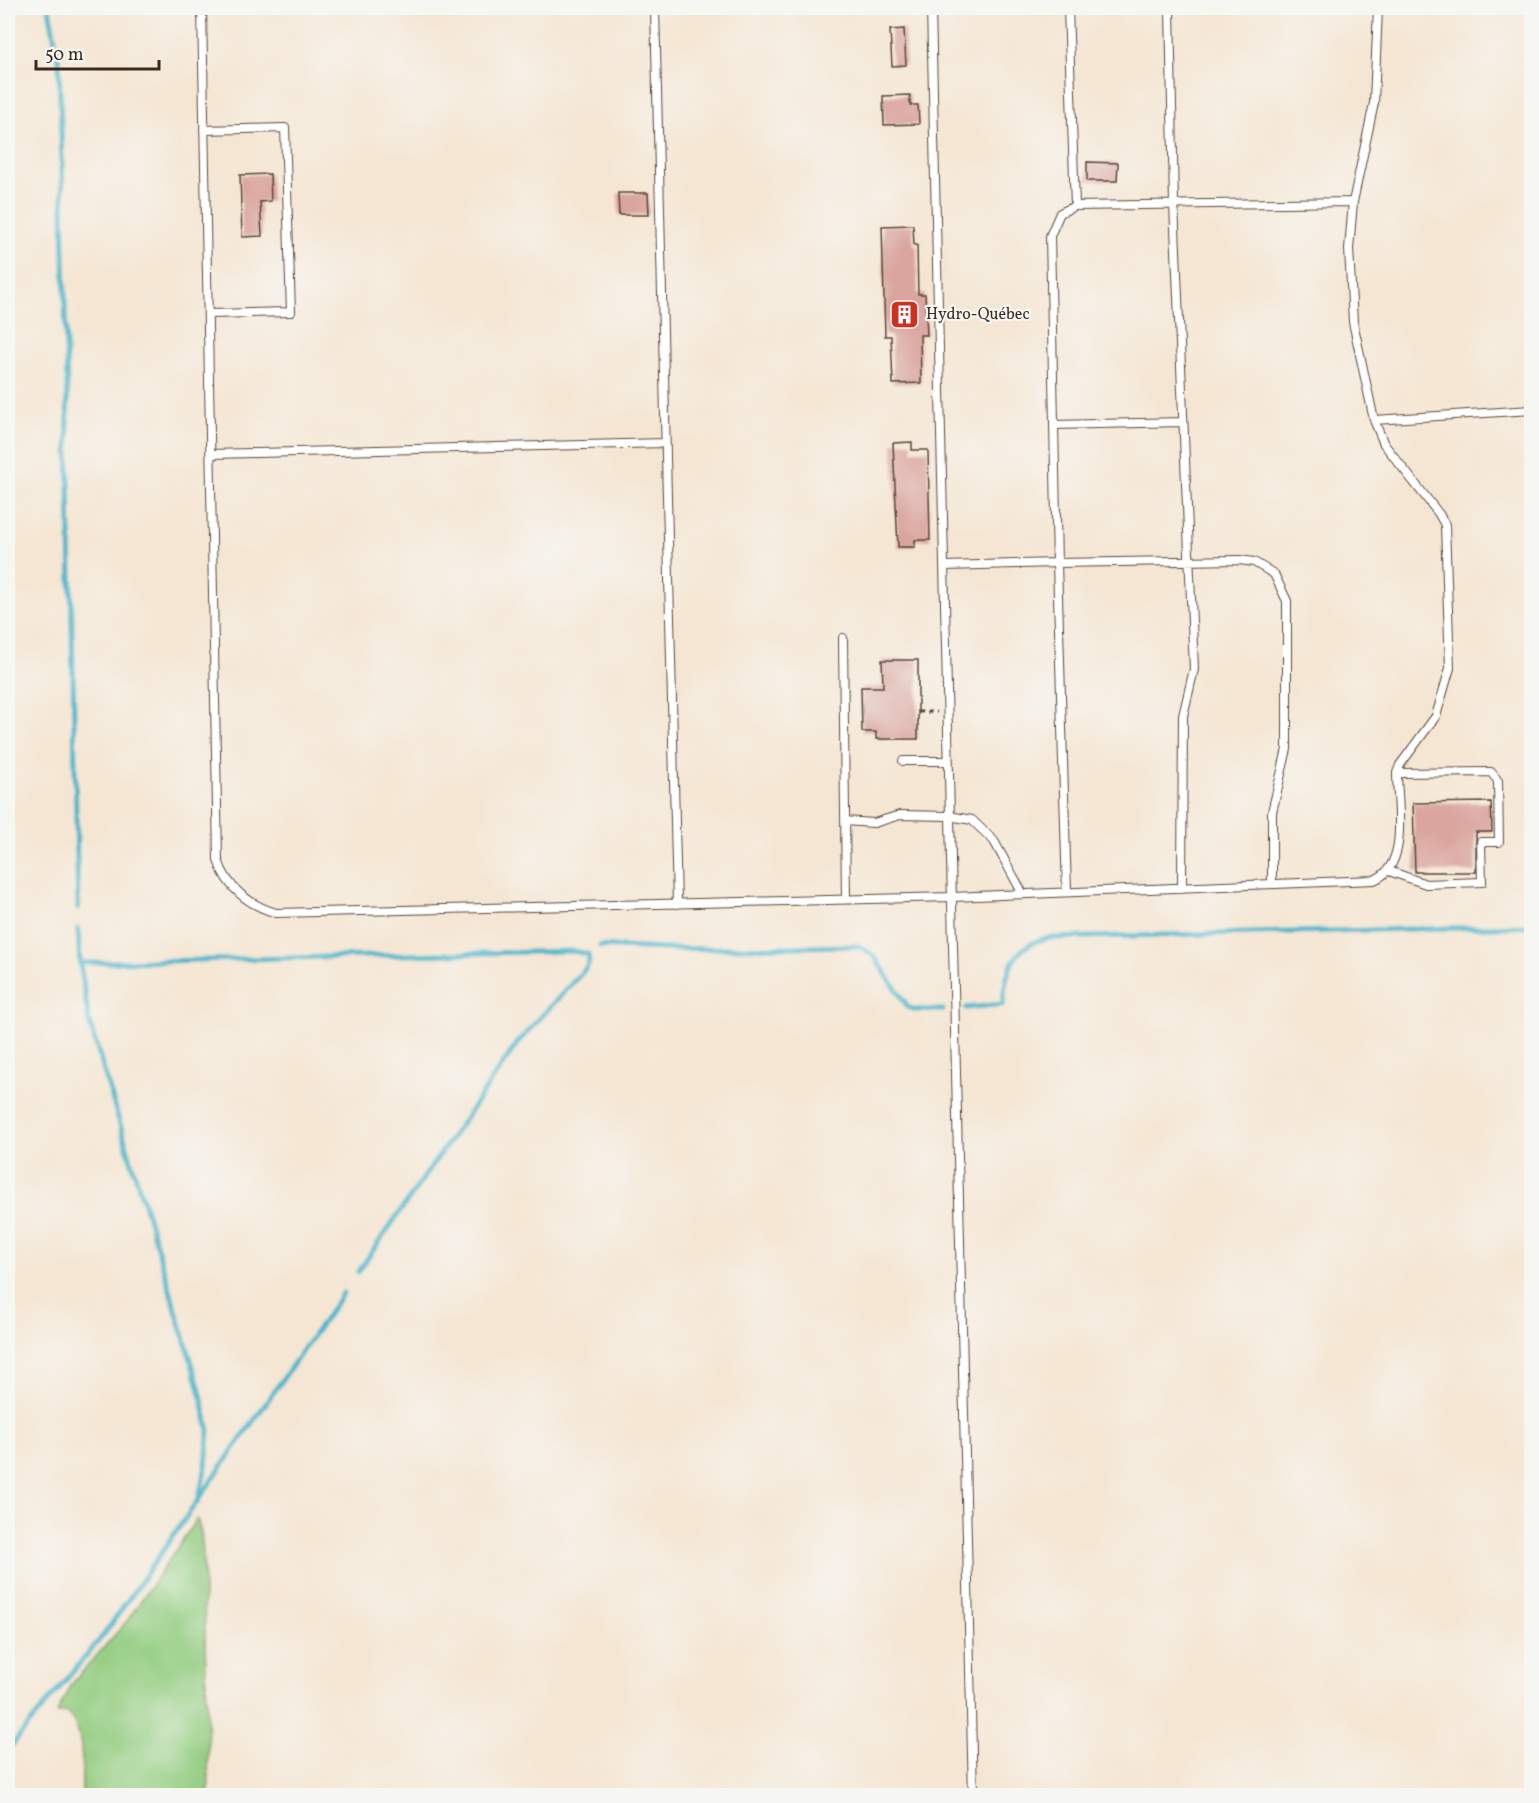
<svg xmlns="http://www.w3.org/2000/svg" width="1539" height="1803" font-family="Vollkorn,serif">
	<rect width="100%" height="100%" fill="#f6f6f2"/>
	<filter id="ink" filterUnits="userSpaceOnUse"><feTurbulence type="fractalNoise" baseFrequency=".0167" numOctaves="2"/><feDisplacementMap in="SourceGraphic" scale="12" xChannelSelector="R" yChannelSelector="G"/><feConvolveMatrix kernelMatrix="1 2 1 2 8 2 1 2 1" color-interpolation-filters="sRGB"/></filter>
	<filter id="wash" filterUnits="userSpaceOnUse"><feTurbulence type="fractalNoise" baseFrequency=".008" numOctaves="4" result="noise"/><feDisplacementMap in="SourceGraphic" scale="24" xChannelSelector="R" yChannelSelector="G"/><feGaussianBlur stdDeviation="1.35" result="paint"/><feColorMatrix in="noise" values="0 0 0 0 0 0 0 0 0 0 0 0 0 0 0 0 0 1.4 0 .05"/><feComposite in="paint" operator="in"/></filter>
	<g filter="url(#wash)">
		<rect width="100%" height="100%" fill="#f5e6d3"/>
		<!-- green -->
		<path fill="#94ce82" stroke="#687c50" stroke-width="1.5" d="M1527 395 1532 396 1531 613 1528 410Z
			M197 1519 201 1533 203 1554 209 1795H82C81 1772 87 1726 65 1712L57 1713 70 1686 127 1621Z"/>
		<g fill="none" stroke-linecap="round" stroke-linejoin="round">
			<!-- stream -->
			<path stroke="#4cb5ca" stroke-width="5" d="M49 8 59 64 62 160 78 908
				M78 929 80 963 89 1021 200 1390 209 1431 206 1466 198 1501
				M600 946 665 949 859 946 874 956 908 1007 915 1010H943
				M80 963 573 951 588 954 589 962 586 968 519 1041 358 1272
				M966 1008 1003 1004C1005 972 1013 944 1049 938L1532 926
				M8 1750 105 1633 343 1293"/>
		</g>
		<g id="blocks">
			<!-- building -->
			<path fill="#daa59e" d="M904 29 906 65 892 66 890 30Z
				M910 95V105H918L919 124 884 125 883 96Z
				M1087 162 1118 163 1117 181H1087Z
				M270 174 271 201 260 202 262 236 242 237 240 175Z
				M618 193H648L649 215H619Z
				M913 225 914 245H917L918 294H925L927 335H920L921 383 893 384 891 336H885L882 226Z
				M912 442V450H928L930 540H915V547H898L893 443Z
				M882 660H918V739H876V732H862L861 687H883Z
				M1491 802 1492 832H1476V872H1415L1413 803Z"/>
		</g>
	</g>
	<g filter="url(#ink)">
		<use href="#blocks" fill-opacity="0" stroke="#574639" stroke-width="1.5"/>
		<g fill="none" stroke-linecap="round" stroke-linejoin="round">
			<defs>
				<path id="lane" d="M202 8 218 860C226 887 249 905 276 913L952 897 1374 880C1410 866 1397 805 1397 773L1400 765 1436 716 1450 668 1445 525 1439 514 1384 444 1374 420 1353 322 1349 249 1353 202 1374 103 1378 8
					M655 8 677 904
					M931 8 973 1796
					M1068 8 1075 206
					M1170 8 1174 204 1194 669 1183 716 1182 888
					M204 130 285 128 291 312 208 314
					M1374 420 1532 410
					M1054 425 1183 422
					M211 454 665 443
					M945 566 1057 563 1050 236 1060 213 1075 206 1353 202
					M843 638 846 899
					M903 761H948
					M845 821 874 823 900 815 949 816 972 820 994 841 1023 894
					M1389 871 1426 884 1482 882 1481 842H1499L1498 781 1491 772 1397 773
					M1067 892 1057 563 1239 560 1254 562 1274 574 1287 601V749L1272 812V884"/>
			</defs>
			<!-- lane casing -->
			<use href="#lane" stroke="#574639" stroke-width="10"/>
			<!-- path -->
			<path stroke="#574639" stroke-width="3" stroke-dasharray="4.5 4.5" stroke-linecap="butt" d="M918 712H937"/>
			<!-- lane -->
			<use href="#lane" stroke="#fff" stroke-width="8"/>
		</g>
	</g>
	<!-- icons -->
	<defs>
		<symbol id="building-square" viewBox="-11 -11 22 22"><rect x="-9" y="-9" width="18" height="18" rx="4" fill="#c8321e" stroke="#f6f6f2"/><path d="M-4-6H4V6H1V3H-1V6H-4ZM-2.5-4.3h1.7v1.8h-1.7ZM.8-4.3h1.7v1.8H.8ZM-2.5-1h1.7V.8h-1.7ZM.8-1h1.7V.8H.8Z" fill="#fff"/></symbol>
	</defs>
	<g fill-rule="evenodd">
		<use href="#building-square" x="888" y="298" width="33" height="33"/>
	</g>
	<g text-anchor="middle" dominant-baseline="central" stroke-width="4.5" stroke-linejoin="round" paint-order="stroke">
		<!-- poi labels -->
		<g font-size="16" fill="#3b2a1e" stroke="#f6f6f2" text-anchor="start">
			<text x="926" y="315">Hydro-Québec</text>
		</g>
	</g>
	<!-- margin -->
	<rect width="1539" height="1803" fill="none" stroke="#f6f6f2" stroke-width="30"/>
	<!-- scale -->
	<path d="M36 60v9h123v-9" fill="none" stroke="#3b2a1e" stroke-width="3"/>
	<text x="45" y="60" font-size="18" fill="#3b2a1e" stroke="#f6f6f2" stroke-width="4.5" paint-order="stroke">50 m</text>
</svg>
